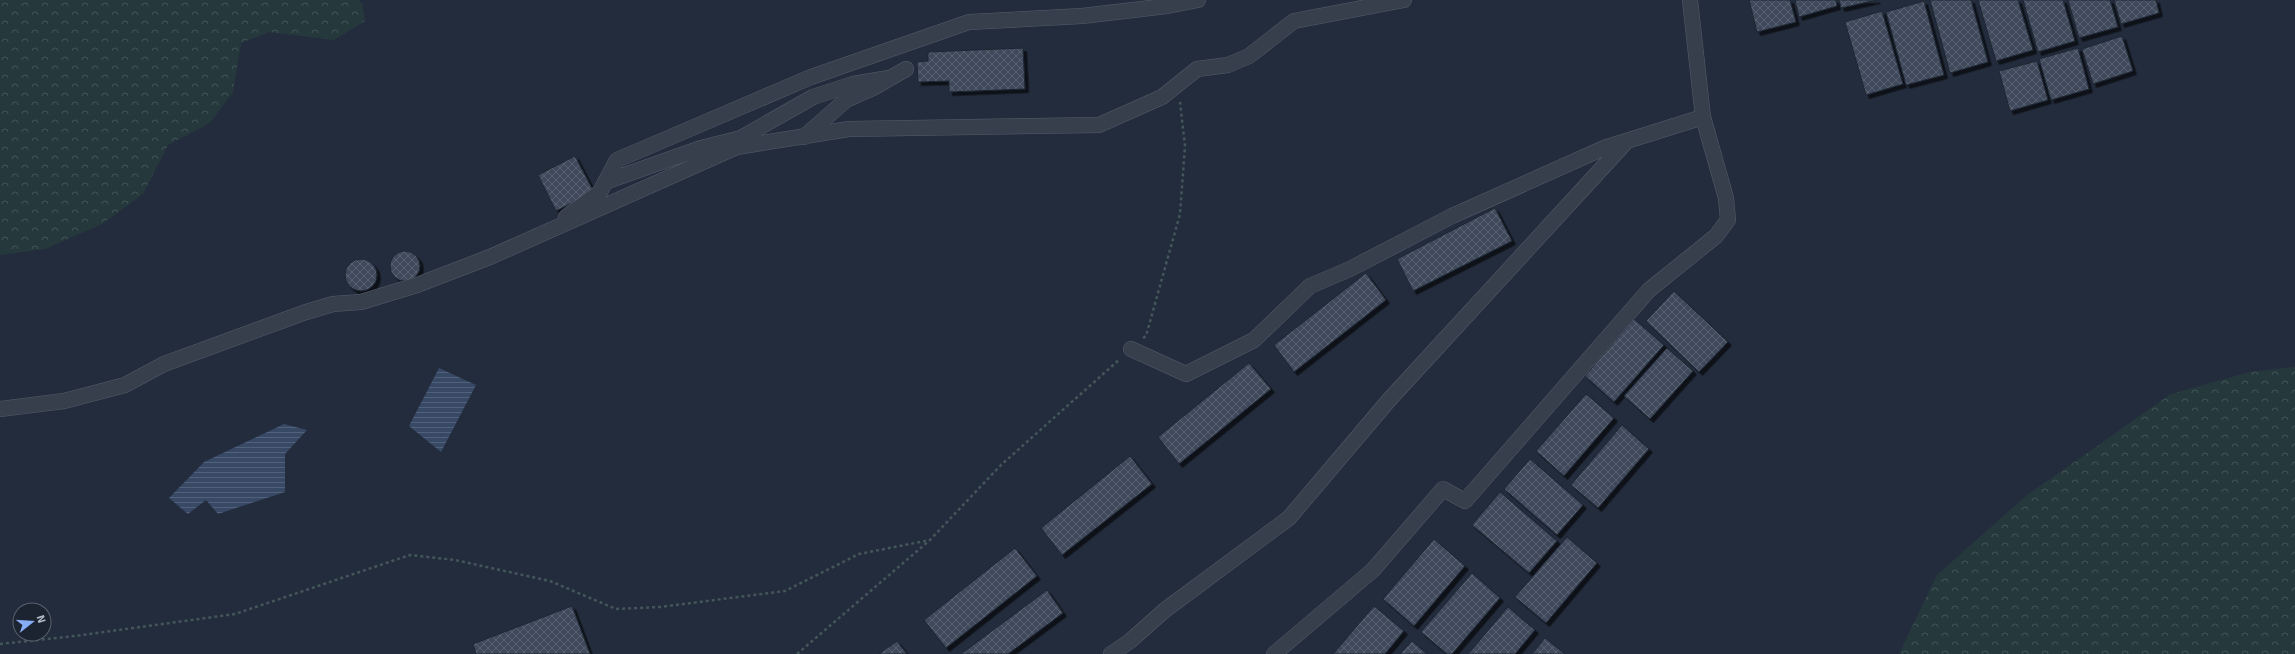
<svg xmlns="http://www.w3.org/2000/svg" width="2295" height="654" font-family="Signika,sans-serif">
	<defs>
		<pattern id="forest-crowns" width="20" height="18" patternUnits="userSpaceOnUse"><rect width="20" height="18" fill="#25393d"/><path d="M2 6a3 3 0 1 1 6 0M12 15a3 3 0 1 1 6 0" fill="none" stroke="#425458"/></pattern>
		<pattern id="water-rules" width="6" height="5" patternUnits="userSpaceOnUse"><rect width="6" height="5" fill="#384966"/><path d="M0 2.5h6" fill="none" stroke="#52617a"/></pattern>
		<pattern id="building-cross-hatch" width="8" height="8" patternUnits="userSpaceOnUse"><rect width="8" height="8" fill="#3f4a5b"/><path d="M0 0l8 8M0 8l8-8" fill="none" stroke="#586271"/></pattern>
		<filter id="shadow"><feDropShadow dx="3.5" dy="3.5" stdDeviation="0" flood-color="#0009"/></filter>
	</defs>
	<rect width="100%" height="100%" fill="#232c3c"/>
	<!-- forest -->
	<path fill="url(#forest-crowns)" d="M0 0H359L362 4 365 21 334 40 269 32 241 43 233 92 210 123 168 145 143 194 102 224 45 249 0 255Z
		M2295 367V654H1899L1937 575 2026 496 2171 394 2250 372Z"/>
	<!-- water -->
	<path fill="url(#water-rules)" d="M439 368 476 385 441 452 409 426Z
		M284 424 307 430 285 454V492L218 514 206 500 188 514 169 498 204 462Z"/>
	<!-- building -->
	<path fill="url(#building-cross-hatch)" stroke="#1e2633" filter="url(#shadow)" d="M1749 0H1790L1796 22 1757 32Z
		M1795 0H1836L1837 6 1799 17Z
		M1839 0H1877L1841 8Z
		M1930 0H1971L1988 62 1950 73Z
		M1978 0H2018L2033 50 1996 61Z
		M2023 0H2063L2075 41 2038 52Z
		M2068 0H2110L2118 27 2079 38Z
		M2114 0H2156L2159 13 2121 24Z
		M1924 1 1944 75 1906 85 1886 12Z
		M1882 11 1903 84 1866 95 1845 22Z
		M2122 36 2133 71 2093 84 2082 49Z
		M1023 48 1025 89 949 92V81L918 82 917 62 928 61V52Z
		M2078 48 2089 89 2051 100 2039 59Z
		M2037 61 2048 100 2010 111 1999 71Z
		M575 156 594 192 556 211 538 175Z
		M1495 208 1512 241 1413 291 1397 259Z
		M390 266a15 15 0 1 1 30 0a15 15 0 1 1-30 0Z
		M345 275a16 16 0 1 1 32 0a16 16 0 1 1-32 0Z
		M1366 273 1386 300 1294 372 1274 345Z
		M1674 291 1728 342 1699 372 1646 321Z
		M1634 319 1664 345 1614 402 1585 376Z
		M1667 348 1693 371 1650 419 1624 396Z
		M1249 363 1271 389 1179 464 1158 437Z
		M1586 394 1614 418 1564 476 1536 451Z
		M1622 425 1649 449 1598 508 1571 485Z
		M1130 456 1152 484 1062 555 1041 528Z
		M1530 459 1583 505 1557 535 1504 489Z
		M1500 492 1557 541 1529 573 1472 525Z
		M1567 537 1597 563 1546 623 1515 597Z
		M1434 539 1465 566 1414 626 1383 599Z
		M1015 548 1037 576 946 648 924 620Z
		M1472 573 1500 598 1452 654H1447L1421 632Z
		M1047 590 1063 613 1008 654H961Z
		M572 606 590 654H476L473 644Z
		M1374 606 1404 631 1385 654H1333Z
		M1508 607 1535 630 1515 654H1468Z
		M1545 638 1565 654H1532Z
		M897 641 907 654H879Z
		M1412 641 1427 654H1400Z"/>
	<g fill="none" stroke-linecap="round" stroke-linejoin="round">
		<defs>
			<path id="minor" d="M804 137 846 100 873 88 906 69
				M605 182 701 148 741 138 813 97 853 84 889 78
				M566 217 600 192 617 160 811 77 969 22 1082 16 1167 6 1198 0
				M1131 349 1186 374 1254 340 1310 286 1350 269 1452 216 1604 148 1703 117
				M0 409 64 401 125 385 164 364 306 312 333 304 361 302 417 285 490 257 737 147 849 129 1099 125 1162 97 1197 69 1228 65 1249 56 1294 21 1404 0
				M1111 654 1130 641 1165 610 1289 518 1389 400 1627 141
				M1274 654 1373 570 1443 489 1465 501 1649 290 1716 236 1728 220 1726 198 1703 117 1690 0"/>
		</defs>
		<!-- minor casing -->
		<use href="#minor" stroke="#555c6a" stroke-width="16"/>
		<!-- path -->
		<path stroke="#43565a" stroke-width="2.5" stroke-dasharray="3 3" stroke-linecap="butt" d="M1143 338 1146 336 1180 214 1185 146 1180 102
			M0 644 75 636 235 614 410 555 455 560 550 581 616 609 660 607 785 591 859 554 930 540 1001 465 1120 359
			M797 654 930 540"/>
		<!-- minor -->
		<use href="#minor" stroke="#373f4c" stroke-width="15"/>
	</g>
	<!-- north arrow -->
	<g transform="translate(32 622) rotate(73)"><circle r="19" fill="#1c2431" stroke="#58606d"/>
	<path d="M0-3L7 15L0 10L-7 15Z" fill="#87adf7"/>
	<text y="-6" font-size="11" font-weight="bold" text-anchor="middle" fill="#b2b9c8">N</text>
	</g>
</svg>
